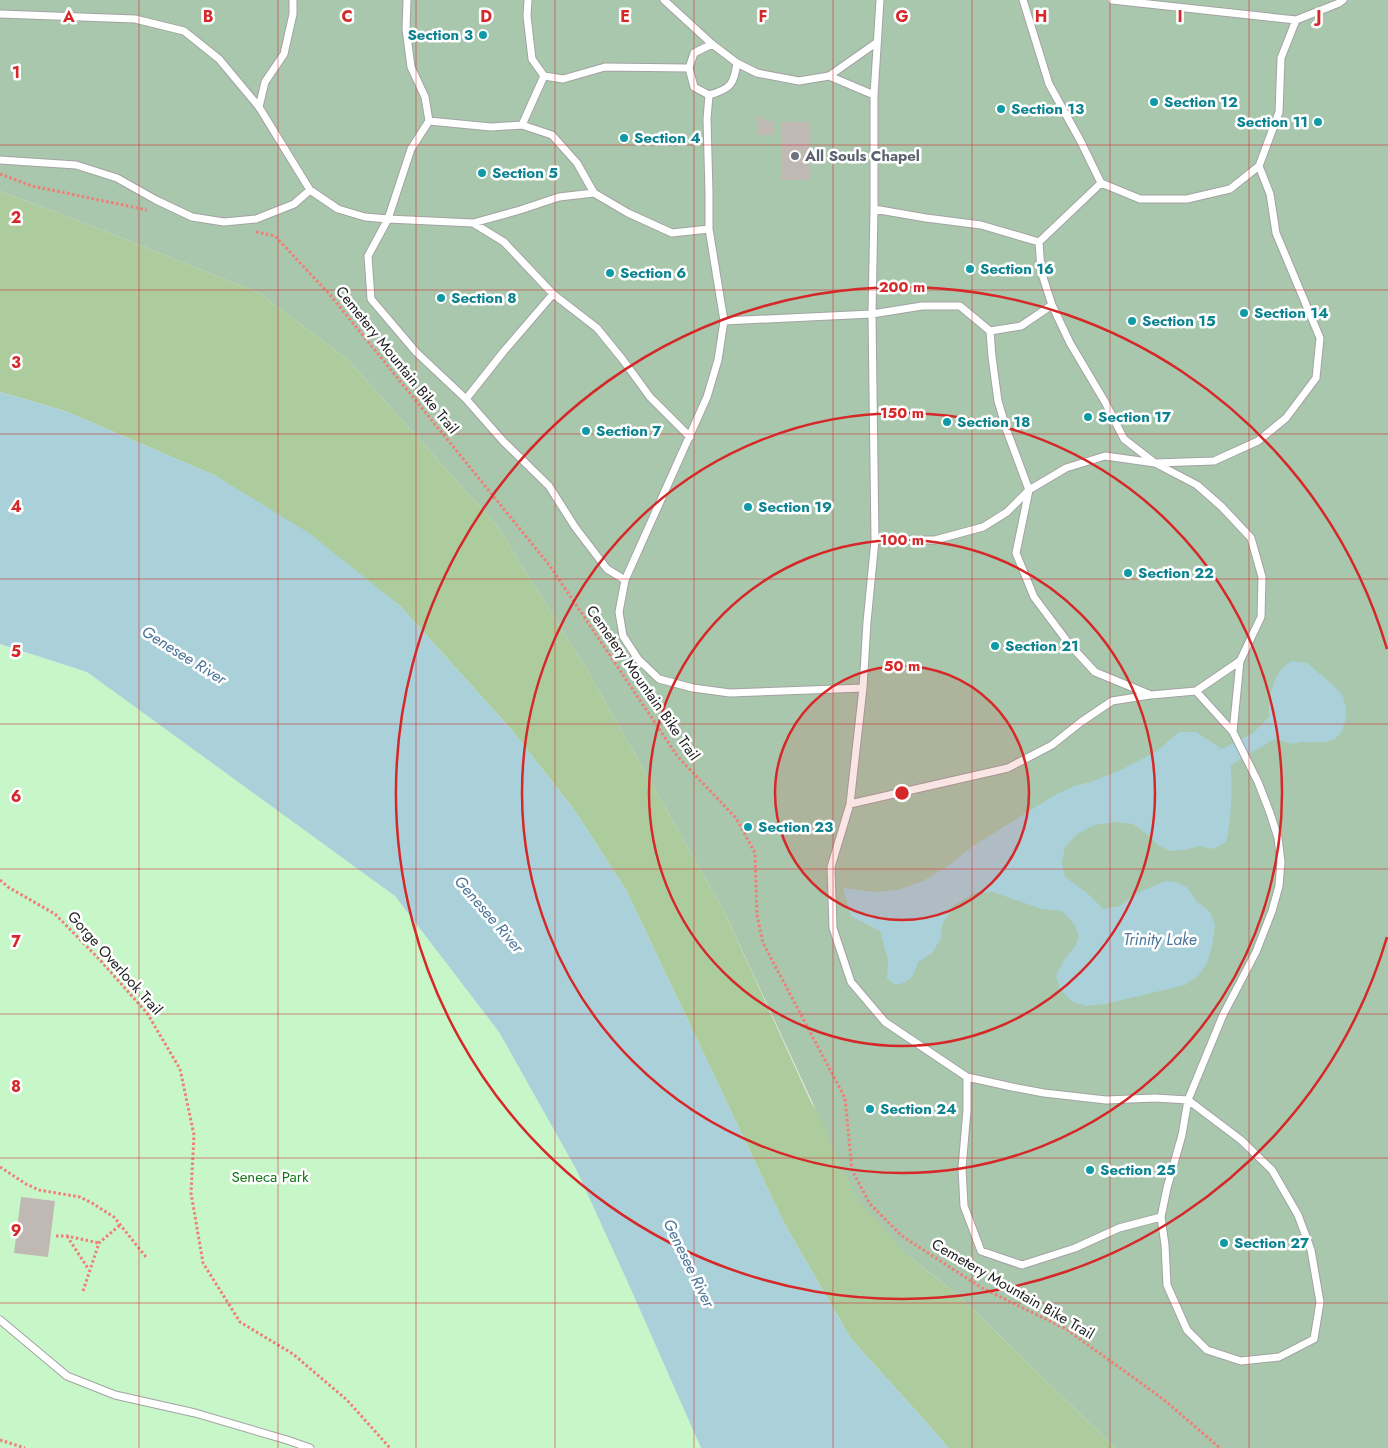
<svg xmlns="http://www.w3.org/2000/svg" width="1388" height="1448" font-family="Jost,sans-serif">
	<rect width="100%" height="100%" fill="#efece7"/>
	<!-- forest -->
	<path fill="#adcc9e" d="M0 191 105 231 259 293 348 360 497 526 587 670 724 911 811 1102 908 1256 958 1295 1115 1448H948L935 1432 851 1339 784 1223 626 890 575 811 511 729 399 605 216 476 65 411 0 392Z"/>
	<!-- cemetery -->
	<path fill="#a9c7ac" d="M0 0H1388V1448H1115L958 1295 908 1256 856 1197 724 911 587 670 497 526 348 360 259 293 105 231 0 191Z"/>
	<!-- park -->
	<path fill="#c7f6c9" d="M0 644 87 672 395 896 499 1032 576 1169 629 1285 701 1448H0Z"/>
	<!-- water -->
	<path fill="#aad1da" d="M0 392 65 411 216 476 309 533 399 605 511 729 575 811 626 890 784 1223 851 1339 935 1432 948 1448H701L629 1285 576 1169 499 1032 395 896 87 672 0 644Z
		M1292 661 1307 663 1335 687 1343 696 1346 709 1345 721 1342 731 1335 739 1325 742H1301L1293 744 1274 739 1231 765C1232 791 1232 817 1226 842L1213 849 1200 846 1184 850 1170 851 1158 845 1147 834 1133 824 1116 822 1094 825 1077 834 1065 847 1062 863 1065 877 1086 892 1103 909 1120 906 1135 894 1165 881 1176 882 1188 888 1196 901 1210 912 1215 925 1212 946 1207 963 1199 975 1185 985 1105 1004 1086 1006 1071 1001 1060 989 1056 976 1064 960 1075 947 1079 936 1074 924 1062 911 1042 909 993 892 975 893 953 906 942 925 941 938 932 953 918 962C913 977 911 982 895 985L887 978 888 960 880 931 851 916 843 888 875 892 897 890 923 881 951 864 973 846 1055 795 1074 786 1091 782 1123 769 1157 751 1179 732H1196L1222 749 1253 733 1269 717C1268 698 1273 670 1292 661Z"/>
	<!-- building -->
	<path fill="#c0b8b3" d="M758 115 767 121H773V135H758Z
		M781 122H809V180H781Z
		M21 1197 55 1201 48 1257 14 1253Z"/>
	<g fill="none" stroke-linecap="round" stroke-linejoin="round">
		<defs>
			<path id="lane" d="M407 0 406 29 411 67 425 97 429 121 411 149 388 219 368 256 371 299 416 352 466 399 503 441 549 486 575 527 607 569 625 580
				M528 0 527 16 532 59 544 76 563 79 605 67 689 68
				M664 0 712 44 737 63 757 73 799 81 829 76 876 43
				M1023 0 1049 84 1080 140 1101 183
				M1112 0 1296 20
				M0 14 135 19 184 31 219 59 259 107 310 190 338 209 365 217 388 219 473 223 504 242 553 294 597 328 623 360 650 397 690 437
				M712 44 694 53 689 68 694 87 709 95C731 89 734 84 737 63
				M829 76 874 95V209L872 314 875 540 867 622 863 688 850 804 831 867 833 928 851 982 885 1022 967 1077 1012 1087 1044 1093 1106 1100 1155 1098 1188 1100 1223 1015 1256 952 1272 911 1279 886 1281 862 1278 838 1270 813 1258 782 1233 732 1196 691
				M709 95 707 119 709 192V229L724 321 718 360 707 397 625 580 619 612 623 636 638 659 659 679 693 688 730 693 863 688
				M874 95 880 0
				M259 107 265 82 284 54 293 14V0
				M429 121 491 127 522 125 552 135 577 163 594 193 628 213 672 233 709 229
				M522 125 544 76
				M0 160 76 165 117 178 156 200 192 217 224 222 256 219 294 204 310 190
				M874 209 926 218 981 225 1039 242
				M473 223 520 210 559 197 594 193
				M724 321 872 314 922 306H960L990 331 992 357 998 401 1007 431 1029 490 1016 553 1034 597 1070 645 1095 672 1151 695 1196 691 1240 661 1261 617 1262 577 1251 538 1222 507 1197 485 1155 463 1124 439 1105 402 1070 343 1052 305 1041 271 1039 242 1101 183 1140 199H1187L1230 189 1259 166 1279 112 1281 58 1296 20 1339 3 1343 0
				M990 331 1021 326 1052 305
				M466 399 504 351 553 294
				M875 540H935L983 527 1007 512 1029 490 1066 468 1105 456 1155 463 1214 461 1258 441 1286 418 1316 378 1320 338 1276 233 1270 194 1259 166
				M1233 732 1240 661
				M850 804 1008 768 1052 745 1081 722 1112 701 1150 695
				M967 1077V1110L962 1168 964 1206 981 1251 1022 1265 1075 1248 1119 1228 1161 1217 1165 1245 1167 1285 1187 1330 1207 1350 1241 1361 1279 1357 1314 1339 1320 1302 1311 1250 1298 1215 1272 1170 1241 1140 1188 1100 1182 1135 1167 1188 1161 1217
				M0 1320 67 1376 115 1395 195 1413 287 1440 310 1448"/>
		</defs>
		<!-- lane casing -->
		<use href="#lane" stroke="#a3a3a3" stroke-width="9"/>
		<!-- path -->
		<path stroke="#f07e77" stroke-width="3" stroke-dasharray="2.5 2.5" stroke-linecap="butt" d="M0 174 32 186 147 210
			M256 232 275 236 331 296 550 566 678 757 736 818 755 853 757 915 763 943 845 1098 852 1170 870 1204 902 1236 982 1288 1066 1329 1163 1399 1220 1448
			M0 880 8 887 55 914 100 960 147 1013 180 1069 194 1135 191 1193 203 1263 240 1322 293 1354 347 1400 390 1448
			M0 1167 26 1184 39 1190 80 1197 92 1203 114 1217 146 1257
			M56 1236H67L99 1243
			M67 1236 89 1270
			M83 1291 99 1243 120 1225
			M0 1440 25 1448"/>
		<!-- lane -->
		<use href="#lane" stroke="#fff" stroke-width="7"/>
	</g>
	<!-- grid -->
	<path fill="none" stroke="#d62828" stroke-width="1" stroke-opacity="0.55" d="M139 0V1448M278 0V1448M416 0V1448M555 0V1448M694 0V1448M833 0V1448M972 0V1448M1110 0V1448M1249 0V1448M0 145H1388M0 290H1388M0 434H1388M0 579H1388M0 724H1388M0 869H1388M0 1014H1388M0 1158H1388M0 1303H1388"/>
	<!-- distance rings -->
	<circle cx="902" cy="793" r="127" fill="#d62828" fill-opacity=".12"/>
	<g fill="none" stroke="#d62828" stroke-width="2.5">
		<circle cx="902" cy="793" r="127"/>
		<circle cx="902" cy="793" r="253"/>
		<circle cx="902" cy="793" r="380"/>
		<path d="M1387 937A506 506 0 1 1 1387 649"/>
	</g>
	<!-- markers -->
	<g fill="#0f9aa8" stroke="#fff" stroke-width="2">
		<circle cx="483" cy="35" r="5"/>
		<circle cx="1154" cy="102" r="5"/>
		<circle cx="1001" cy="109" r="5"/>
		<circle cx="1318" cy="122" r="5"/>
		<circle cx="624" cy="138" r="5"/>
		<circle cx="482" cy="173" r="5"/>
		<circle cx="970" cy="269" r="5"/>
		<circle cx="610" cy="273" r="5"/>
		<circle cx="441" cy="298" r="5"/>
		<circle cx="1244" cy="313" r="5"/>
		<circle cx="1132" cy="321" r="5"/>
		<circle cx="1088" cy="417" r="5"/>
		<circle cx="947" cy="422" r="5"/>
		<circle cx="586" cy="431" r="5"/>
		<circle cx="748" cy="507" r="5"/>
		<circle cx="1128" cy="573" r="5"/>
		<circle cx="995" cy="646" r="5"/>
		<circle cx="748" cy="827" r="5"/>
		<circle cx="870" cy="1109" r="5"/>
		<circle cx="1090" cy="1170" r="5"/>
		<circle cx="1224" cy="1243" r="5"/>
	</g>
	<circle fill="#6b7280" stroke="#fff" stroke-width="2" cx="795" cy="156" r="5"/>
	<g text-anchor="middle" dominant-baseline="central" stroke-width="5" stroke-linejoin="round" paint-order="stroke">
		<!-- culture labels -->
		<g font-size="15" font-weight="bold" fill="#0d838f" stroke="#fff" text-anchor="start">
			<text x="473" y="35" text-anchor="end">Section 3</text>
			<text x="1164" y="102">Section 12</text>
			<text x="1011" y="109">Section 13</text>
			<text x="1308" y="122" text-anchor="end">Section 11</text>
			<text x="634" y="138">Section 4</text>
			<text x="492" y="173">Section 5</text>
			<text x="980" y="269">Section 16</text>
			<text x="620" y="273">Section 6</text>
			<text x="451" y="298">Section 8</text>
			<text x="1254" y="313">Section 14</text>
			<text x="1142" y="321">Section 15</text>
			<text x="1098" y="417">Section 17</text>
			<text x="957" y="422">Section 18</text>
			<text x="596" y="431">Section 7</text>
			<text x="758" y="507">Section 19</text>
			<text x="1138" y="573">Section 22</text>
			<text x="1005" y="646">Section 21</text>
			<text x="758" y="827">Section 23</text>
			<text x="880" y="1109">Section 24</text>
			<text x="1100" y="1170">Section 25</text>
			<text x="1234" y="1243">Section 27</text>
		</g>
		<!-- worship labels -->
		<g font-size="15" font-weight="bold" fill="#5b616d" stroke="#fff" text-anchor="start">
			<text x="805" y="156">All Souls Chapel</text>
		</g>
		<!-- street labels -->
		<g font-size="15" fill="#1f1f1f" stroke="#fff">
			<text transform="translate(397 360) rotate(51)">Cemetery Mountain Bike Trail</text>
			<text transform="translate(643 683) rotate(55)">Cemetery Mountain Bike Trail</text>
			<text transform="translate(115 963) rotate(48)">Gorge Overlook Trail</text>
			<text transform="translate(1013 1289) rotate(30)">Cemetery Mountain Bike Trail</text>
		</g>
		<!-- park labels -->
		<g font-size="15" fill="#137718" stroke="#fff">
			<text x="270" y="1177">Seneca Park</text>
		</g>
		<!-- water labels -->
		<g font-size="16" font-style="italic" fill="#4c769a" stroke="#fff">
			<text transform="translate(184 655) rotate(32)">Genesee River</text>
			<text transform="translate(489 914) rotate(49)">Genesee River</text>
			<text x="1160" y="939">Trinity Lake</text>
			<text transform="translate(689 1263) rotate(64)">Genesee River</text>
		</g>
	</g>
	<g font-size="16" text-anchor="middle" font-weight="bold" fill="#d62828" stroke="#fff" stroke-width="5" stroke-linejoin="round" paint-order="stroke">
		<text x="69" y="22">A</text>
		<text x="208" y="22">B</text>
		<text x="347" y="22">C</text>
		<text x="486" y="22">D</text>
		<text x="625" y="22">E</text>
		<text x="763" y="22">F</text>
		<text x="902" y="22">G</text>
		<text x="1041" y="22">H</text>
		<text x="1180" y="22">I</text>
		<text x="1319" y="22">J</text>
		<text x="16" y="78">1</text>
		<text x="16" y="223">2</text>
		<text x="16" y="368">3</text>
		<text x="16" y="512">4</text>
		<text x="16" y="657">5</text>
		<text x="16" y="802">6</text>
		<text x="16" y="947">7</text>
		<text x="16" y="1092">8</text>
		<text x="16" y="1236">9</text>
	</g>
	<circle cx="902" cy="793" r="8" fill="#d62828" stroke="#fff" stroke-width="2.5"/>
	<g font-size="15" text-anchor="middle" font-weight="bold" fill="#d62828" stroke="#fff" stroke-width="5" stroke-linejoin="round" paint-order="stroke">
		<text x="902" y="292">200 m</text>
		<text x="902" y="418">150 m</text>
		<text x="902" y="545">100 m</text>
		<text x="902" y="671">50 m</text>
	</g>
</svg>
